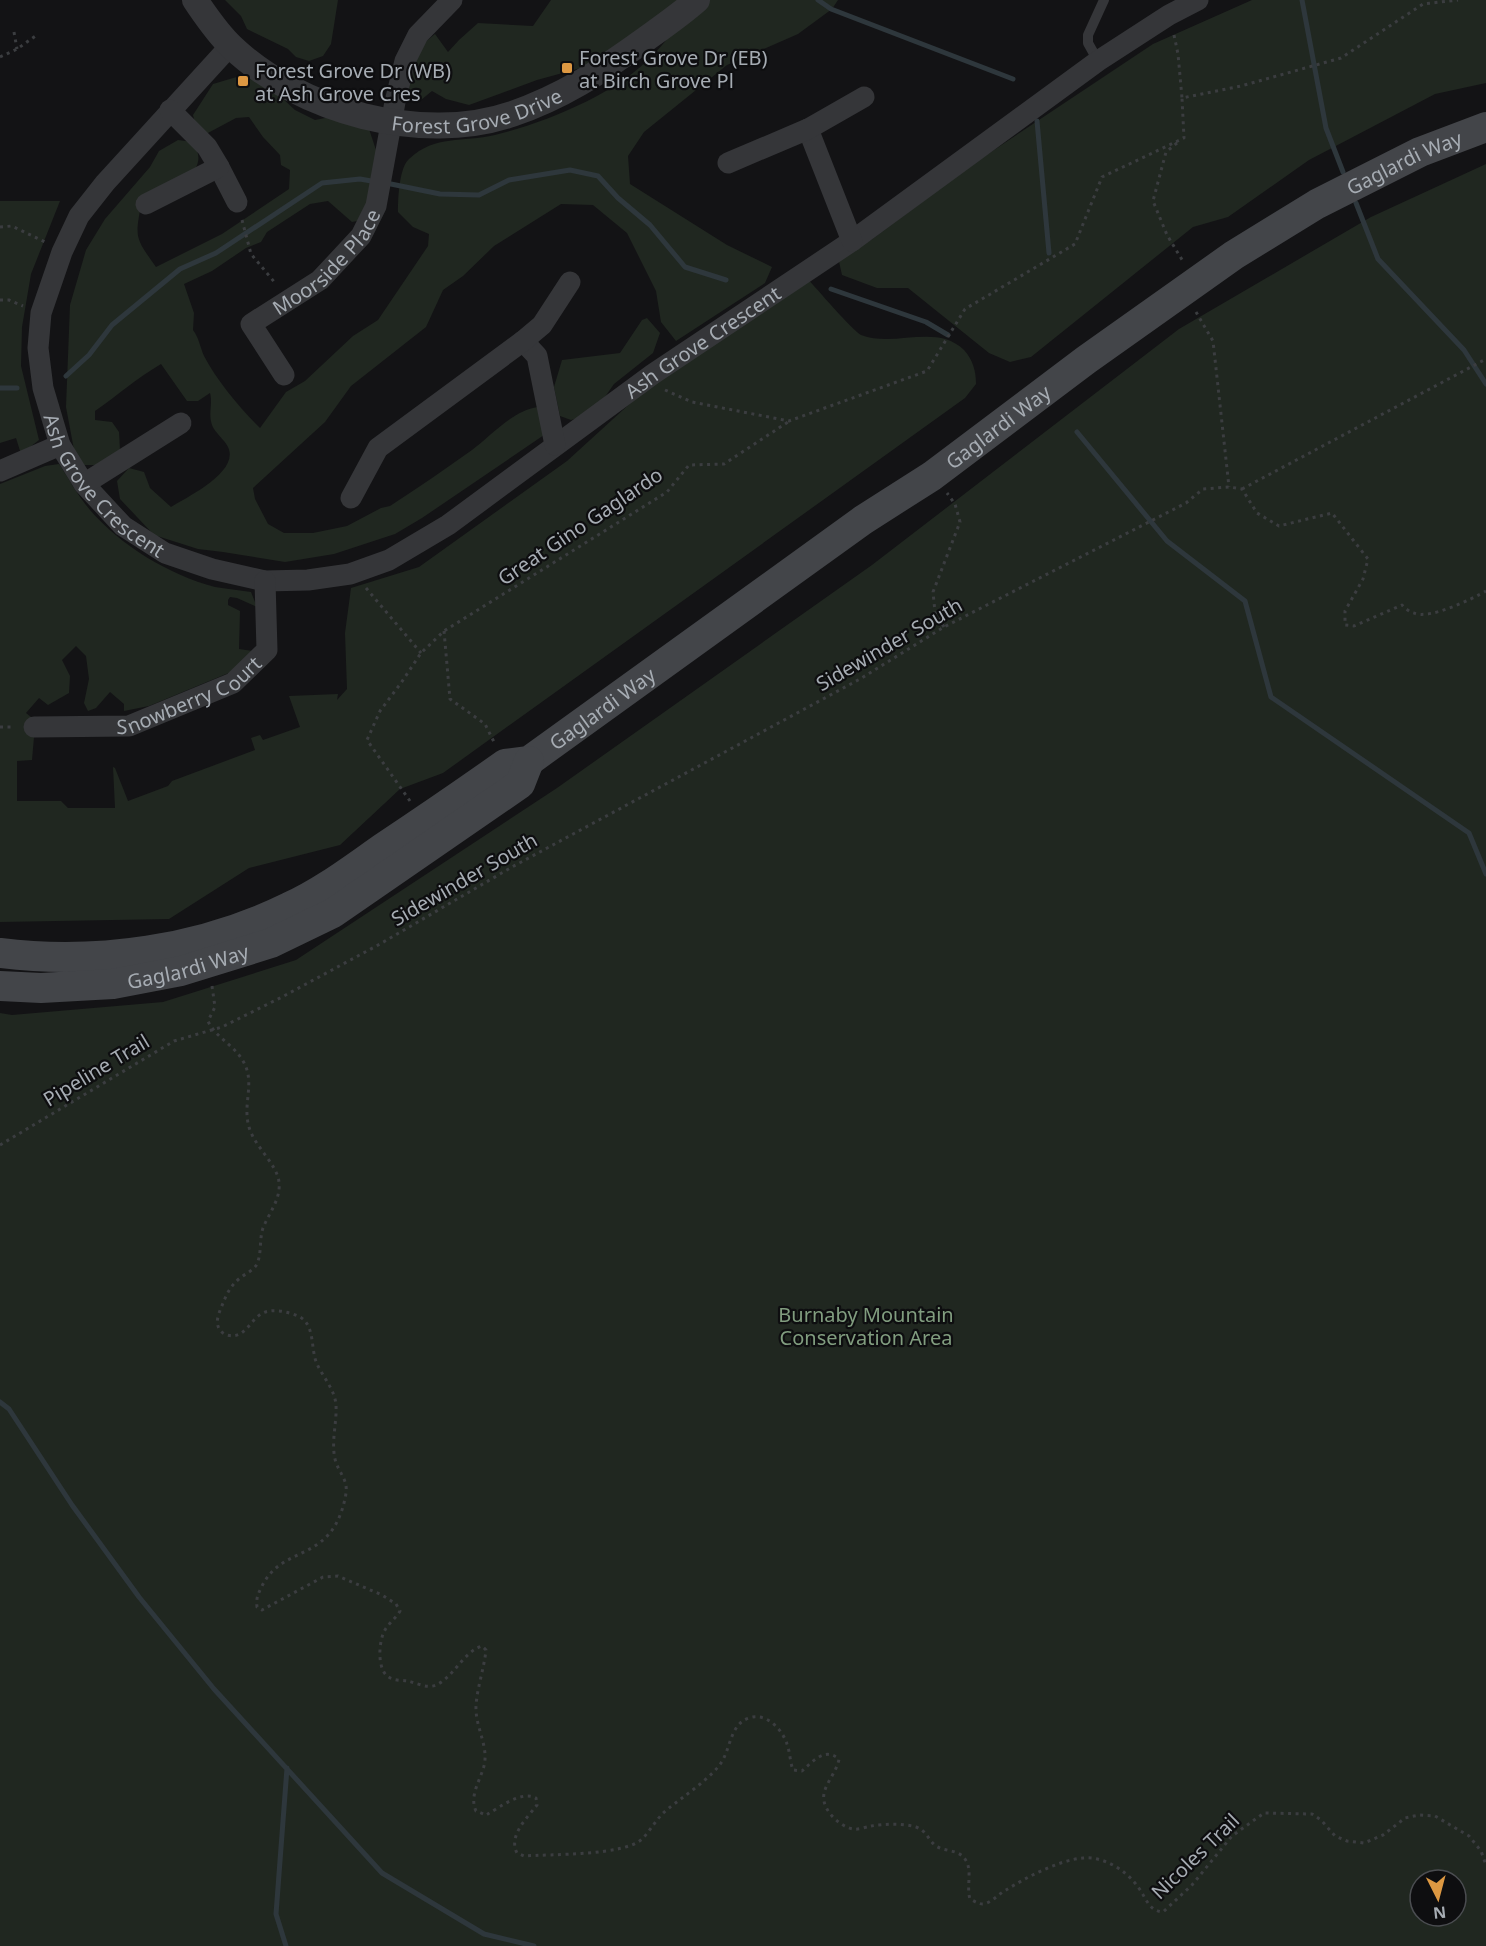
<svg xmlns="http://www.w3.org/2000/svg" width="1486" height="1946" font-family="'Noto Sans',sans-serif">
	<rect width="100%" height="100%" fill="#131315"/>
	<!-- green -->
	<path fill="#202720" fill-rule="evenodd" d="M225 0H338L331 44 323 56 309 61 296 57 288 49 247 29 241 16Z
		M551 0H681L599 63 537 80 469 105 446 99 432 91 421 100 409 102 408 93 417 49 435 34 448 52 459 40 478 23 533 26Z
		M695 0H838L832 9 798 34 727 65 644 132 628 156 630 184 727 245 772 267 765 283 676 341 661 322 656 291 627 233 593 205 561 204 494 246 463 276 443 290 426 327 351 386 325 422 253 488 255 499 268 524 284 533H313L347 526 381 508 390 506C418 488 445 469 472 450 491 436 513 410 538 407L544 435 422 518 395 534 334 554 285 562 223 552 198 549 154 535 120 499 117 481 129 468 144 472 150 488 171 507C187 497 240 472 228 447 224 439 215 433 212 425 208 413 213 404 210 393L198 401H187L161 364C137 378 118 395 95 411V420L112 422 119 432 120 450 100 465H84L75 455 66 407 70 305 86 250 105 219 150 167 159 151 178 140 193 142C199 153 201 160 194 171L142 200C135 238 134 236 156 267L222 234 289 189 290 170 281 165 280 155 263 137 249 117 236 118 206 134 197 131 193 115 213 84 250 73 257 75 295 110 315 120 340 115 369 129 377 153V217L352 222 328 201 310 204 267 232 261 242 246 248 212 271 184 284 194 313 193 330C199 338 200 347 204 356 217 381 240 408 260 428L286 392 305 381 353 336 378 320 428 246 429 234 413 227 398 212C398 199 399 168 409 159 436 134 462 143 495 135 547 122 616 94 653 55 669 39 682 18 695 0Z
		M1252 0H1486V83L1435 94 1309 160 1228 217 1193 227 1031 357 1010 362 989 353 908 288H877L842 275 838 257 871 240 976 162 1153 44Z
		M1486 164V1946H0V1013L12 1015 163 1002 296 960 557 788 872 565 1179 329 1371 217ZM1420 1880H1456V1916H1420Z
		M0 201H60L31 274 22 327 21 366 39 440 21 454 16 438 0 443Z
		M807 278C816 288 853 331 861 335 895 348 936 323 964 350 973 360 976 371 976 384L965 398 443 773 400 789 340 845 249 868 169 919 0 922V484L45 466 59 464C69 479 78 496 90 510 120 545 169 575 215 587 226 589 239 590 251 592L257 607 237 598 230 597 228 600V605L240 611 239 649 253 651 243 667 149 706 124 711V704L110 692 96 708 88 711 84 703 89 679 86 656 76 646 62 660 70 676 69 693 48 705 39 698 26 713 31 717 34 737 32 760 17 761V801H61L68 808H115L113 767 115 768 128 801 168 786 172 781 255 750 251 738 260 735 263 740 300 727 289 696 338 694 337 700 347 689 345 633 351 588 419 567 567 461 680 358Z
		M647 318 660 333 653 353 614 384 593 414 571 420 560 416 554 387 562 360 620 353 642 320Z"/>
	<g fill="none" stroke-linecap="round" stroke-linejoin="round">
		<!-- stream -->
		<path stroke="#2e373c" stroke-width="5" d="M818 0 831 9 1013 79
			M1302 0 1326 128 1343 172
			M1037 121 1049 253
			M386 183 440 194 479 195 509 180 570 170 598 176 618 198 650 225 685 267 726 280
			M1356 203 1378 259 1464 350 1486 384
			M831 289 926 322 948 335
			M66 376 89 355 112 325 180 269 216 253 322 183 360 179 377 182
			M0 388H17
			M1077 432 1167 541 1245 601 1271 697 1469 833 1486 874
			M0 1402 9 1409 72 1505 139 1597 214 1689 382 1873 484 1934 534 1946
			M286 1946 276 1914 287 1768"/>
		<!-- path -->
		<path stroke="#3b3d40" stroke-width="3" stroke-dasharray="3 4.5" stroke-linecap="butt" d="M14 32 17 49
			M1174 35 1178 54 1182 98
			M0 57 17 49 37 35
			M1177 143 1166 152 1153 201 1167 235 1184 263
			M242 220 251 254 276 284
			M0 227 12 226 45 242
			M0 300H9L23 306
			M1196 312 1213 341 1229 487
			M665 390 692 402 789 421 927 371 965 309 1075 244 1102 177 1184 138 1182 98 1241 86 1341 58 1423 4 1458 0
			M1242 489 1486 359
			M366 588 421 653
			M944 627 935 612 933 592 960 522 955 504 947 493
			M444 631 450 699 485 724 495 744
			M0 727H15
			M410 801 367 740 380 711 401 683 421 653 444 631 667 492 689 465 724 464 788 422
			M212 986 215 1007 208 1021C215 1037 234 1045 243 1061 256 1083 242 1103 249 1127 254 1146 277 1164 279 1182 281 1199 269 1213 263 1228 259 1240 262 1252 257 1264 254 1270 245 1274 240 1278 229 1287 226 1296 221 1308 219 1313 216 1320 218 1326 219 1330 223 1334 227 1335 245 1340 250 1319 263 1313 273 1308 288 1312 298 1316 316 1324 310 1349 317 1364 323 1377 335 1390 336 1405 337 1423 331 1441 335 1459 338 1472 348 1479 346 1493 344 1507 338 1524 329 1534 308 1558 278 1554 262 1586 258 1594 256 1598 257 1607L262 1610 323 1577 338 1576 382 1595 396 1604 400 1611C396 1618 389 1623 385 1630 379 1640 377 1665 386 1675 392 1681 401 1680 408 1681 417 1683 427 1689 436 1685 454 1677 463 1652 482 1646L486 1650C484 1669 477 1688 476 1706 475 1727 489 1746 484 1766 480 1781 469 1796 476 1811L486 1815C499 1808 521 1790 536 1798L537 1805C527 1818 508 1836 517 1853L524 1856C550 1854 624 1856 642 1839 652 1829 657 1817 669 1808 683 1797 712 1777 721 1763 731 1748 730 1724 749 1718 766 1712 782 1729 787 1744 790 1752 790 1762 793 1770L802 1771C813 1761 825 1747 839 1759 837 1773 821 1787 824 1801 826 1813 841 1827 853 1829 858 1830 866 1827 871 1826 885 1824 902 1823 916 1827 927 1831 928 1840 936 1846 945 1852 958 1849 965 1859 973 1870 966 1886 970 1899 976 1902 981 1906 987 1903 994 1900 1000 1893 1006 1890 1027 1877 1059 1860 1083 1858 1104 1856 1127 1871 1138 1887 1146 1897 1148 1911 1163 1912L1192 1885 1232 1836 1264 1813 1312 1814 1321 1820 1335 1836 1347 1841 1364 1843 1383 1835 1405 1818 1419 1815 1435 1816 1469 1836 1481 1851 1486 1865
			M0 1145 174 1041 222 1027 282 997 380 944 512 867 860 679 944 627 1186 503 1203 489 1229 487 1242 489 1257 513 1279 526 1332 513 1368 559 1363 579 1345 611V625L1354 626 1402 605C1405 608 1409 612 1414 613 1429 620 1472 599 1486 591"/>
		<!-- service -->
		<path stroke="#353639" stroke-width="10" d="M1098 61 1088 43V35L1104 0"/>
		<!-- minor -->
		<g stroke="#353639" stroke-width="21">
			<path id="s1" d="M230 46 105 183 79 216 62 252 41 313 38 348 43 388 60 445 84 484 123 526 165 553 212 569 265 581 308 580 350 574 389 560 448 525 653 374 852 241 1098 61 1169 15 1198 0"/>
			<path d="M808 129 852 241"/>
			<path d="M728 163 808 129 864 97"/>
			<path d="M219 167 237 202"/>
			<path d="M146 204 219 167 207 147 170 110"/>
			<path d="M523 341 537 356 555 445"/>
			<path id="s2" d="M284 375 251 324 320 280 361 236 376 206 395 102 405 61 418 35 452 0"/>
			<path d="M0 471 60 445"/>
			<path d="M84 484 181 423"/>
			<path d="M351 498 378 448 523 341 542 325 570 282"/>
			<path id="s3" d="M34 727 129 726 233 683 267 650 265 581"/>
		</g>
		<!-- tertiary -->
		<path stroke="#353639" stroke-width="26" id="s4" d="M195 0C206 16 217 33 232 47 299 111 422 145 512 114 562 97 600 72 643 41 661 28 680 15 697 0"/>
		<!-- secondary -->
		<g stroke="#434549" stroke-width="30">
			<path id="s5" d="M0 953C97 965 201 950 289 907 322 892 351 870 381 849 423 821 464 793 505 764L529 761 863 520 932 476 1086 360 1234 255 1317 204 1420 152 1486 127"/>
			<path id="s6" d="M0 986 41 988 113 984 181 971 271 943 333 913 520 784 529 761"/>
		</g>
	</g>
	<!-- markers -->
	<g fill="#dd9842" stroke="#0e0e10" stroke-width="2">
		<rect x="561" y="62" width="12" height="12" rx="3"/>
		<rect x="237" y="75" width="12" height="12" rx="3"/>
	</g>
	<g text-anchor="middle" dominant-baseline="central" stroke-width="4.5" stroke-linejoin="round" paint-order="stroke">
		<!-- poi labels -->
		<g font-size="20" fill="#a6acb3" stroke="#0e0e10" text-anchor="start">
			<text x="579" y="57">Forest Grove Dr (EB)<tspan x="579" dy="23">at Birch Grove Pl</tspan></text>
			<text x="255" y="70">Forest Grove Dr (WB)<tspan x="255" dy="23">at Ash Grove Cres</tspan></text>
		</g>
		<!-- street labels -->
		<g font-size="20" fill="#a6acb3" stroke="#0e0e10">
			<text stroke="none"><textPath href="#s4" startOffset="326">Forest Grove Drive</textPath></text>
			<text stroke="none"><textPath href="#s5" startOffset="1642">Gaglardi Way</textPath></text>
			<text stroke="none"><textPath href="#s2" startOffset="160">Moorside Place</textPath></text>
			<text stroke="none"><textPath href="#s1" startOffset="1233">Ash Grove Crescent</textPath></text>
			<text stroke="none"><textPath href="#s5" startOffset="1156">Gaglardi Way</textPath></text>
			<text stroke="none"><textPath href="#s1" startOffset="526">Ash Grove Crescent</textPath></text>
			<text transform="translate(580 526) rotate(-34)">Great Gino Gaglardo</text>
			<text transform="translate(889 644) rotate(-30)">Sidewinder South</text>
			<text stroke="none"><textPath href="#s3" startOffset="162">Snowberry Court</textPath></text>
			<text stroke="none"><textPath href="#s5" startOffset="670">Gaglardi Way</textPath></text>
			<text transform="translate(464 879) rotate(-30)">Sidewinder South</text>
			<text stroke="none"><textPath href="#s6" startOffset="190">Gaglardi Way</textPath></text>
			<text transform="translate(96 1070) rotate(-31)">Pipeline Trail</text>
			<text transform="translate(1195 1856) rotate(-44)">Nicoles Trail</text>
		</g>
		<!-- park labels -->
		<g font-size="20" fill="#819d7f" stroke="#0e0e10">
			<text x="866" y="1314">Burnaby Mountain<tspan x="866" dy="23">Conservation Area</tspan></text>
		</g>
	</g>
	<!-- north arrow -->
	<g transform="translate(1438 1898) rotate(174)"><circle r="28" fill="#0e0e10" stroke="#4b4d51" stroke-width="1.5"/>
	<path d="M0-4.5L10 22L0 15L-10 22Z" fill="#dd9842"/>
	<text y="-9" font-size="16" font-weight="bold" text-anchor="middle" fill="#a6acb3">N</text>
	</g>
</svg>
